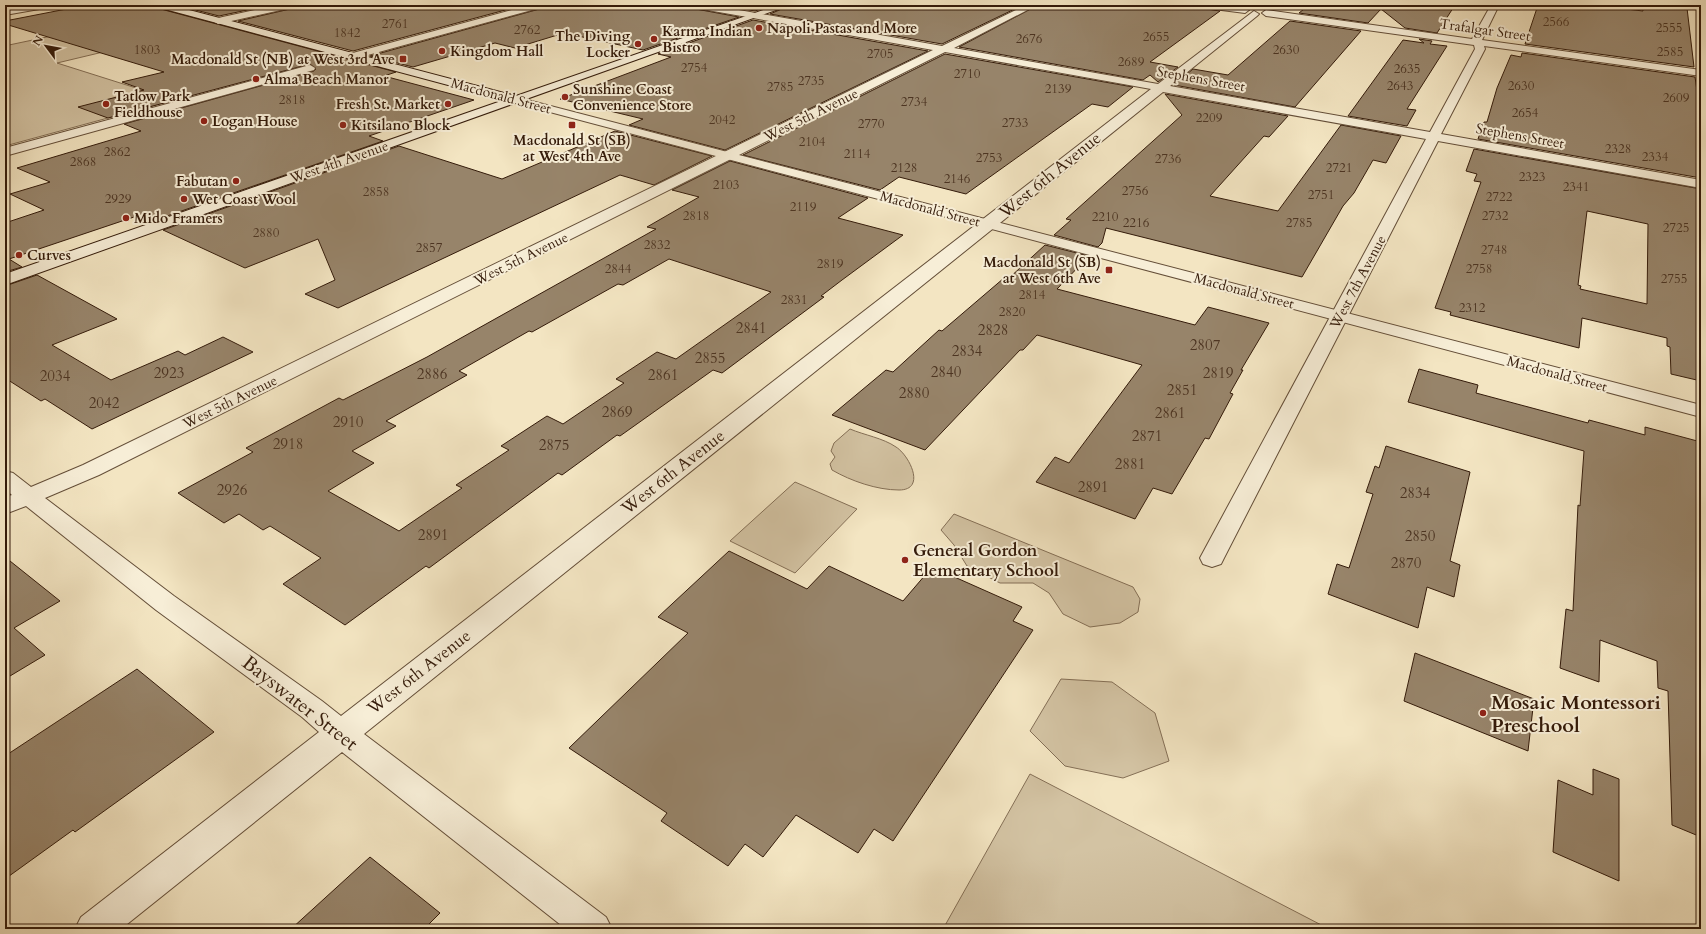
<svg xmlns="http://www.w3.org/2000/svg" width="1706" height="934" font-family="Cardo,serif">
	<rect width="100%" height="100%" fill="#f3e5c2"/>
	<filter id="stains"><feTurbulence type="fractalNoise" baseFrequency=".005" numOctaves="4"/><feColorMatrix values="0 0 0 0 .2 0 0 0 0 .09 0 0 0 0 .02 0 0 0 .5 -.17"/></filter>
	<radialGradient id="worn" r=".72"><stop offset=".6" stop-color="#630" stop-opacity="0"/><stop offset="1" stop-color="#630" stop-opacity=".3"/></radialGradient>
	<!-- green -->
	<path fill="#d3c3a3" stroke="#846f56" d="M156 14 208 27 57 63 174 100 5 146V44L9 45Z
		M850 429C864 435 883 438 896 447 909 455 927 490 899 490 877 490 851 481 832 470L830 464 835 457 831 451 834 443Z
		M795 482 857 509 795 573 730 541Z
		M954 514 1133 587 1140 599 1138 612 1120 623 1090 627 1063 614 1049 593 1033 583H1000L967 566 954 545 941 530Z
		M1061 679 1112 682 1155 713 1169 761 1123 778 1065 766 1030 731Z
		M1030 774 1329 929H943Z"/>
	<!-- building -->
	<path fill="#97846a" stroke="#341b0a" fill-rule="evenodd" d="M87 5H155L157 8 396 72 384 76 474 100 369 136 383 141 147 223 134 217 9 259 22 267 5 272V223L44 210 10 194 50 182 17 168 141 131 124 124 314 71 316 69 310 64 108 118 78 107 144 90 122 82 164 72 5 24V21Z
		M176 5H271L219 16Z
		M295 5H524L353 51 238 21 290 9Z
		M545 5H691L696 9 739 17 643 50 564 33 515 48 495 43 413 67 370 56 543 8Z
		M720 5H773L755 11Z
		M791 5H1023L942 44 770 14Z
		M1038 5H1201L1206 9 1220 11 1150 62 1178 67 1158 82 1150 75 1143 80 959 47Z
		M1309 5H1455L1437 33 1405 28 1381 9 1368 23 1299 13Z
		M1538 5H1593L1643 11 1642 5H1680V7L1687 8 1694 67 1525 44Z
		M753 20 928 51 725 150 629 125 643 119 560 99 671 57 658 54Z
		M1290 21 1361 31 1295 107 1174 85 1193 69 1228 75Z
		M1419 39 1432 41 1430 44 1447 46 1407 109 1416 110 1407 126 1348 116 1403 40 1424 43Z
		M1522 53 1695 77 1701 119V178L1478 139 1484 122H1487L1497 88 1511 55 1521 57Z
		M945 54 1133 87 1108 107 1092 104 966 194 899 177 880 190 743 155Z
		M1165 94 1288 116 1269 137 1264 136 1210 196 1278 211 1341 125 1401 136 1386 163 1373 160 1354 193 1343 206 1302 277 1106 228 1102 243 1098 247 1054 235 1071 220 1066 219 1182 115Z
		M615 131 712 156 654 185 620 175 338 308 305 294 335 280 318 239 245 268 163 230 399 146 502 179Z
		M1474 149 1701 189V381L1671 374 1670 347 1667 346V338L1582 318 1579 348 1450 315 1451 312 1435 308 1481 182 1474 181 1477 174 1466 171ZM1587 211 1648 224 1647 304 1580 289 1581 286 1578 285Z
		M730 161 868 198 838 218 903 235 842 280 821 296 824 297 722 373 713 370 620 436 617 435 562 475 558 473 429 568 426 566 345 625 283 584 321 558 270 526 263 530 239 514 224 523 178 493 253 452 246 448 339 398 343 400 427 357 656 229 647 227 699 197 672 190ZM669 259 771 292 676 359 657 352 616 379 624 383 563 424 547 416 501 446 509 450 456 485 462 488 399 531 328 491 374 463 352 451 396 426 386 421 467 375 459 371 529 331 532 332 618 284 623 285Z
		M1045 245 1089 256 1057 289 1195 325 1208 307 1269 323 1241 370H1243L1230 393 1233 394 1209 439 1205 438 1172 494 1153 488 1135 519 1036 482 1055 457 1069 463 1142 365 1037 335 1023 350H1020L925 450 832 415 886 370 893 372 939 330 942 331 1004 278 1008 279Z
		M37 275 117 319 52 345 111 380 178 351 185 355 223 337 253 352 92 429 45 399 41 401 5 378V286Z
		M1419 369 1478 385 1476 393 1588 423 1589 420 1645 435V427L1701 442V837L1672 825 1668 691 1658 688 1657 661 1600 640 1599 682 1560 668 1566 609 1573 611 1578 505 1580 506 1584 451 1408 402Z
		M1386 446 1470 472 1450 561 1460 565 1454 597 1427 587 1418 628 1328 594 1337 564 1349 568 1373 494 1366 492 1375 466 1379 468Z
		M729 551 807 589 829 566 903 601 932 567 1022 607 1013 621 1033 630 893 841 874 829 858 853 796 815 763 857 745 844 728 866 661 821 667 813 569 748 688 633 658 617Z
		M5 557 60 601 14 628 45 655 5 679Z
		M1415 653 1534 699 1528 751 1404 701Z
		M137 669 214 732 75 832 73 830 5 879V756Z
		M1593 769 1619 779V881L1553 852 1558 780 1593 795Z
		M370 857 440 913 424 929H291Z"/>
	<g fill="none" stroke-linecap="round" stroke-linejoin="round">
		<defs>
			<path id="minor" d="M30 5H49L45 8 5 15V9Z
				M278 5H294L290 8 218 24 213 21 218 18Z
				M530 5H544L543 7 357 58H349L348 56 349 54Z
				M692 5H711L942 46 1026 5H1037L954 48 1158 84 1254 11 1259 14 1257 16 1170 86 1430 132 1475 49 1474 45 1266 16 1262 13 1266 10 1472 39 1491 5H1499L1482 40 1701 70V76L1484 46 1485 49 1441 134 1701 180V188L1438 141 1224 558 1221 564 1212 567 1203 564 1200 558 1426 139 1163 92 364 734 606 917 612 929H566L342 752 121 929H75L81 917 319 732 302 717 156 610 26 506 5 514V497L12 495 5 489V471L13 473 31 487 83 465 933 50 696 8ZM945 52 1151 89 341 716 322 701 174 596 45 498 99 475Z
				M1202 5C1213 5 1242 3 1249 10L1245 13 1206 8Z
				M310 65 315 68 314 70 5 156V148Z"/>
			<path id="tertiary" d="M516 97 1701 405V417L512 102 510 100 512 98Z"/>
			<path id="secondary" d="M156 5H170L516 96 778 5H790L5 285V274L504 100 157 7Z"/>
		</defs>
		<!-- minor casing -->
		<use href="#minor" stroke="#644e38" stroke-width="2"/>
		<!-- tertiary casing -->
		<use href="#tertiary" stroke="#644e38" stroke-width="2"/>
		<!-- secondary casing -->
		<use href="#secondary" stroke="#341b0a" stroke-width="2"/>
		<!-- minor -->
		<use href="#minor" fill="#f7eed7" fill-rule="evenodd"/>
		<!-- tertiary -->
		<use href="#tertiary" fill="#f7eed7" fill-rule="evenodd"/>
		<!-- secondary -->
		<use href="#secondary" fill="#f7eed7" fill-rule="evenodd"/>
	</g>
	<!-- markers -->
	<g fill="#8f2418" stroke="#f7eed7" stroke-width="1.5">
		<circle cx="759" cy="28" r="4"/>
		<circle cx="654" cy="39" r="4"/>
		<circle cx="638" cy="44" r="4"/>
		<circle cx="442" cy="51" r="4"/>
		<rect x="399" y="55" width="8" height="8" rx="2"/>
		<circle cx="256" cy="79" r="4"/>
		<circle cx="565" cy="97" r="4"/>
		<circle cx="106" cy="104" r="4"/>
		<circle cx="448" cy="104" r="4"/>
		<circle cx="204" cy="121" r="4"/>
		<circle cx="343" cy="125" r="4"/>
		<rect x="568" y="121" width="8" height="8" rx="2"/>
		<circle cx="236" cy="181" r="4"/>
		<circle cx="184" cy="199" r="4"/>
		<circle cx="126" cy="218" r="4"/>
		<circle cx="19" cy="255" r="4"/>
		<rect x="1105" y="266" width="8" height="8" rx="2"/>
		<circle cx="905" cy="560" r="4"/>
		<circle cx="1483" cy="713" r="4"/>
	</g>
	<g text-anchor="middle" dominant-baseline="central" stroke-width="4" stroke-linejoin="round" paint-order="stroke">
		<!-- far-number labels -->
		<g font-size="13" fill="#4d3522">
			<text x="1556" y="22">2566</text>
			<text x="395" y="24">2761</text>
			<text x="1669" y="28">2555</text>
			<text x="527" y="30">2762</text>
			<text x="347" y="33">1842</text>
			<text x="1156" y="37">2655</text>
			<text x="1029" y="39">2676</text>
			<text x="147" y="50">1803</text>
			<text x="1286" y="50">2630</text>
			<text x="1670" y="52">2585</text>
			<text x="880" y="54">2705</text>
			<text x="1131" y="62">2689</text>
			<text x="694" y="68">2754</text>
			<text x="1407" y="69">2635</text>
			<text x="967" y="74">2710</text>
			<text x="811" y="81">2735</text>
			<text x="1400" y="86">2643</text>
			<text x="1521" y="86">2630</text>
			<text x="780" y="87">2785</text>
			<text x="1058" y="89">2139</text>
			<text x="1676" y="98">2609</text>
			<text x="292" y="100">2818</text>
			<text x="914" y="102">2734</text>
			<text x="1525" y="113">2654</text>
			<text x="1209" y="118">2209</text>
			<text x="722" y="120">2042</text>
			<text x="1015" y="123">2733</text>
			<text x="871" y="124">2770</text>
			<text x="812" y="142">2104</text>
			<text x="1618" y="149">2328</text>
			<text x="117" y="152">2862</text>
			<text x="857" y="154">2114</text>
			<text x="1655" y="157">2334</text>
			<text x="989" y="158">2753</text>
			<text x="1168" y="159">2736</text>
			<text x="83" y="162">2868</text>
			<text x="904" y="168">2128</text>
			<text x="1339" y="168">2721</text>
			<text x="1532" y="177">2323</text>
			<text x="957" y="179">2146</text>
			<text x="726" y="185">2103</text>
			<text x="1576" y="187">2341</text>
			<text x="1135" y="191">2756</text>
			<text x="376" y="192">2858</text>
			<text x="1321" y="195">2751</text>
			<text x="1499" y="197">2722</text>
			<text x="118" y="199">2929</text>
			<text x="803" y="207">2119</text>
			<text x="696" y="216">2818</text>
			<text x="1495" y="216">2732</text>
			<text x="1105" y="217">2210</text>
			<text x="1136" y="223">2216</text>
			<text x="1299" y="223">2785</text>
			<text x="1676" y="228">2725</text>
			<text x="266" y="233">2880</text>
			<text x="657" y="245">2832</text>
			<text x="429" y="248">2857</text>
			<text x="1494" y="250">2748</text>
			<text x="830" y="264">2819</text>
			<text x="618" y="269">2844</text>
			<text x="1479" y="269">2758</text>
			<text x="1674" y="279">2755</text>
			<text x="1032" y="295">2814</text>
			<text x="794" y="300">2831</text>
			<text x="1472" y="308">2312</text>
			<text x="1012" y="312">2820</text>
		</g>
		<!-- far-poi labels -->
		<g font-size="14" font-weight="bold" fill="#341b0a" stroke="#f7eed7" text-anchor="start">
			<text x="767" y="28">Napoli Pastas and More</text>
			<text x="662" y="31">Karma Indian<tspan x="662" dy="16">Bistro</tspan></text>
			<text x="630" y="36" text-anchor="end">The Diving<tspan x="630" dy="16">Locker</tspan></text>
			<text x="450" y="51">Kingdom Hall</text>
			<text x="395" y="59" text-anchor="end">Macdonald St (NB) at West 3rd Ave</text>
			<text x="264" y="79">Alma Beach Manor</text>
			<text x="573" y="89">Sunshine Coast<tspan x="573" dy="16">Convenience Store</tspan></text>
			<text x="114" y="96">Tatlow Park<tspan x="114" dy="16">Fieldhouse</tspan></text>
			<text x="440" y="104" text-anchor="end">Fresh St. Market</text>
			<text x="212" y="121">Logan House</text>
			<text x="351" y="125">Kitsilano Block</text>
			<text x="572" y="140" text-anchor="middle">Macdonald St (SB)<tspan x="572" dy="16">at West 4th Ave</tspan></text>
			<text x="228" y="181" text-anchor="end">Fabutan</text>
			<text x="192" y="199">Wet Coast Wool</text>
			<text x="134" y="218">Mido Framers</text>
			<text x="27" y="255">Curves</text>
			<text x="1101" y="262" text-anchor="end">Macdonald St (SB)<tspan x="1101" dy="16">at West 6th Ave</tspan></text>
		</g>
		<!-- far-street labels -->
		<g font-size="14" fill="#341b0a" stroke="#f7eed7">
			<text transform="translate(1485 30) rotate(8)">Trafalgar Street</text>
			<text transform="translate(1201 79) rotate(10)">Stephens Street</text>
			<text transform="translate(501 96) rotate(15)">Macdonald Street</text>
			<text transform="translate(811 115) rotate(-26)">West 5th Avenue</text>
			<text transform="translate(1520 136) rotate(10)">Stephens Street</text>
			<text transform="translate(339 162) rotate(-19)">West 4th Avenue</text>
			<text transform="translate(930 209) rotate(15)">Macdonald Street</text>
			<text transform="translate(521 259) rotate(-26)">West 5th Avenue</text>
			<text transform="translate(1358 282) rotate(-62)">West 7th Avenue</text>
			<text transform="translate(1244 291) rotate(15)">Macdonald Street</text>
			<text transform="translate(1557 374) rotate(15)">Macdonald Street</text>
			<text transform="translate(230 402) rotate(-26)">West 5th Avenue</text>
		</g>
		<!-- number labels -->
		<g font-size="15" fill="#4d3522">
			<text x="751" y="328">2841</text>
			<text x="993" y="330">2828</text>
			<text x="1205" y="345">2807</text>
			<text x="967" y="351">2834</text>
			<text x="710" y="358">2855</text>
			<text x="946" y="372">2840</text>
			<text x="169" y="373">2923</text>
			<text x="1218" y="373">2819</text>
			<text x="432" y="374">2886</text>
			<text x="663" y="375">2861</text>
			<text x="55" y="376">2034</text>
			<text x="1182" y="390">2851</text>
			<text x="914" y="393">2880</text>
			<text x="104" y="403">2042</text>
			<text x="617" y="412">2869</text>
			<text x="1170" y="413">2861</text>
			<text x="348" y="422">2910</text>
			<text x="1147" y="436">2871</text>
			<text x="288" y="444">2918</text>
			<text x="554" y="445">2875</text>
			<text x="1130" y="464">2881</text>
			<text x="1093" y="487">2891</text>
			<text x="232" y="490">2926</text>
			<text x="1415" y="493">2834</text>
			<text x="433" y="535">2891</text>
			<text x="1420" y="536">2850</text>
			<text x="1406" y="563">2870</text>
		</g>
		<!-- street labels -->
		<g font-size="17" fill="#341b0a" stroke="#f7eed7">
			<text transform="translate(1050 175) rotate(-39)">West 6th Avenue</text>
			<text transform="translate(673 472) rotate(-38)">West 6th Avenue</text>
			<text transform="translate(419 672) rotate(-38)">West 6th Avenue</text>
		</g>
		<!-- poi labels -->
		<g font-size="17" font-weight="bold" fill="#341b0a" stroke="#f7eed7" text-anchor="start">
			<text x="913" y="550">General Gordon<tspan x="913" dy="20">Elementary School</tspan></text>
		</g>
		<!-- near-poi labels -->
		<g font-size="20" font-weight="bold" fill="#341b0a" stroke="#f7eed7" text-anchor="start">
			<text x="1491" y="702">Mosaic Montessori<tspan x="1491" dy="23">Preschool</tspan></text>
		</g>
		<!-- near-street labels -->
		<g font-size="20" fill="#341b0a" stroke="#f7eed7">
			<text transform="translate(300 703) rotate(38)">Bayswater Street</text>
		</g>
	</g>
	<!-- margin -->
	<rect width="1706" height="934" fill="none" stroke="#f3e5c2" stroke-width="20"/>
	<rect x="6" y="6" width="1694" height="922" fill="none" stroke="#341b0a" stroke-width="2"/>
	<rect x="10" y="10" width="1686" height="914" fill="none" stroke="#341b0a"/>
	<!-- north arrow -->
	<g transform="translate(46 46) rotate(302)" stroke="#f7eed7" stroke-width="3" paint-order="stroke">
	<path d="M0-3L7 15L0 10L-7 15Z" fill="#341b0a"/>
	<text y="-6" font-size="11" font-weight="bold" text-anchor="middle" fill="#341b0a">N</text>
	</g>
	<rect width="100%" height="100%" filter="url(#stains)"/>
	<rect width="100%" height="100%" fill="url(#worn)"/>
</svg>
